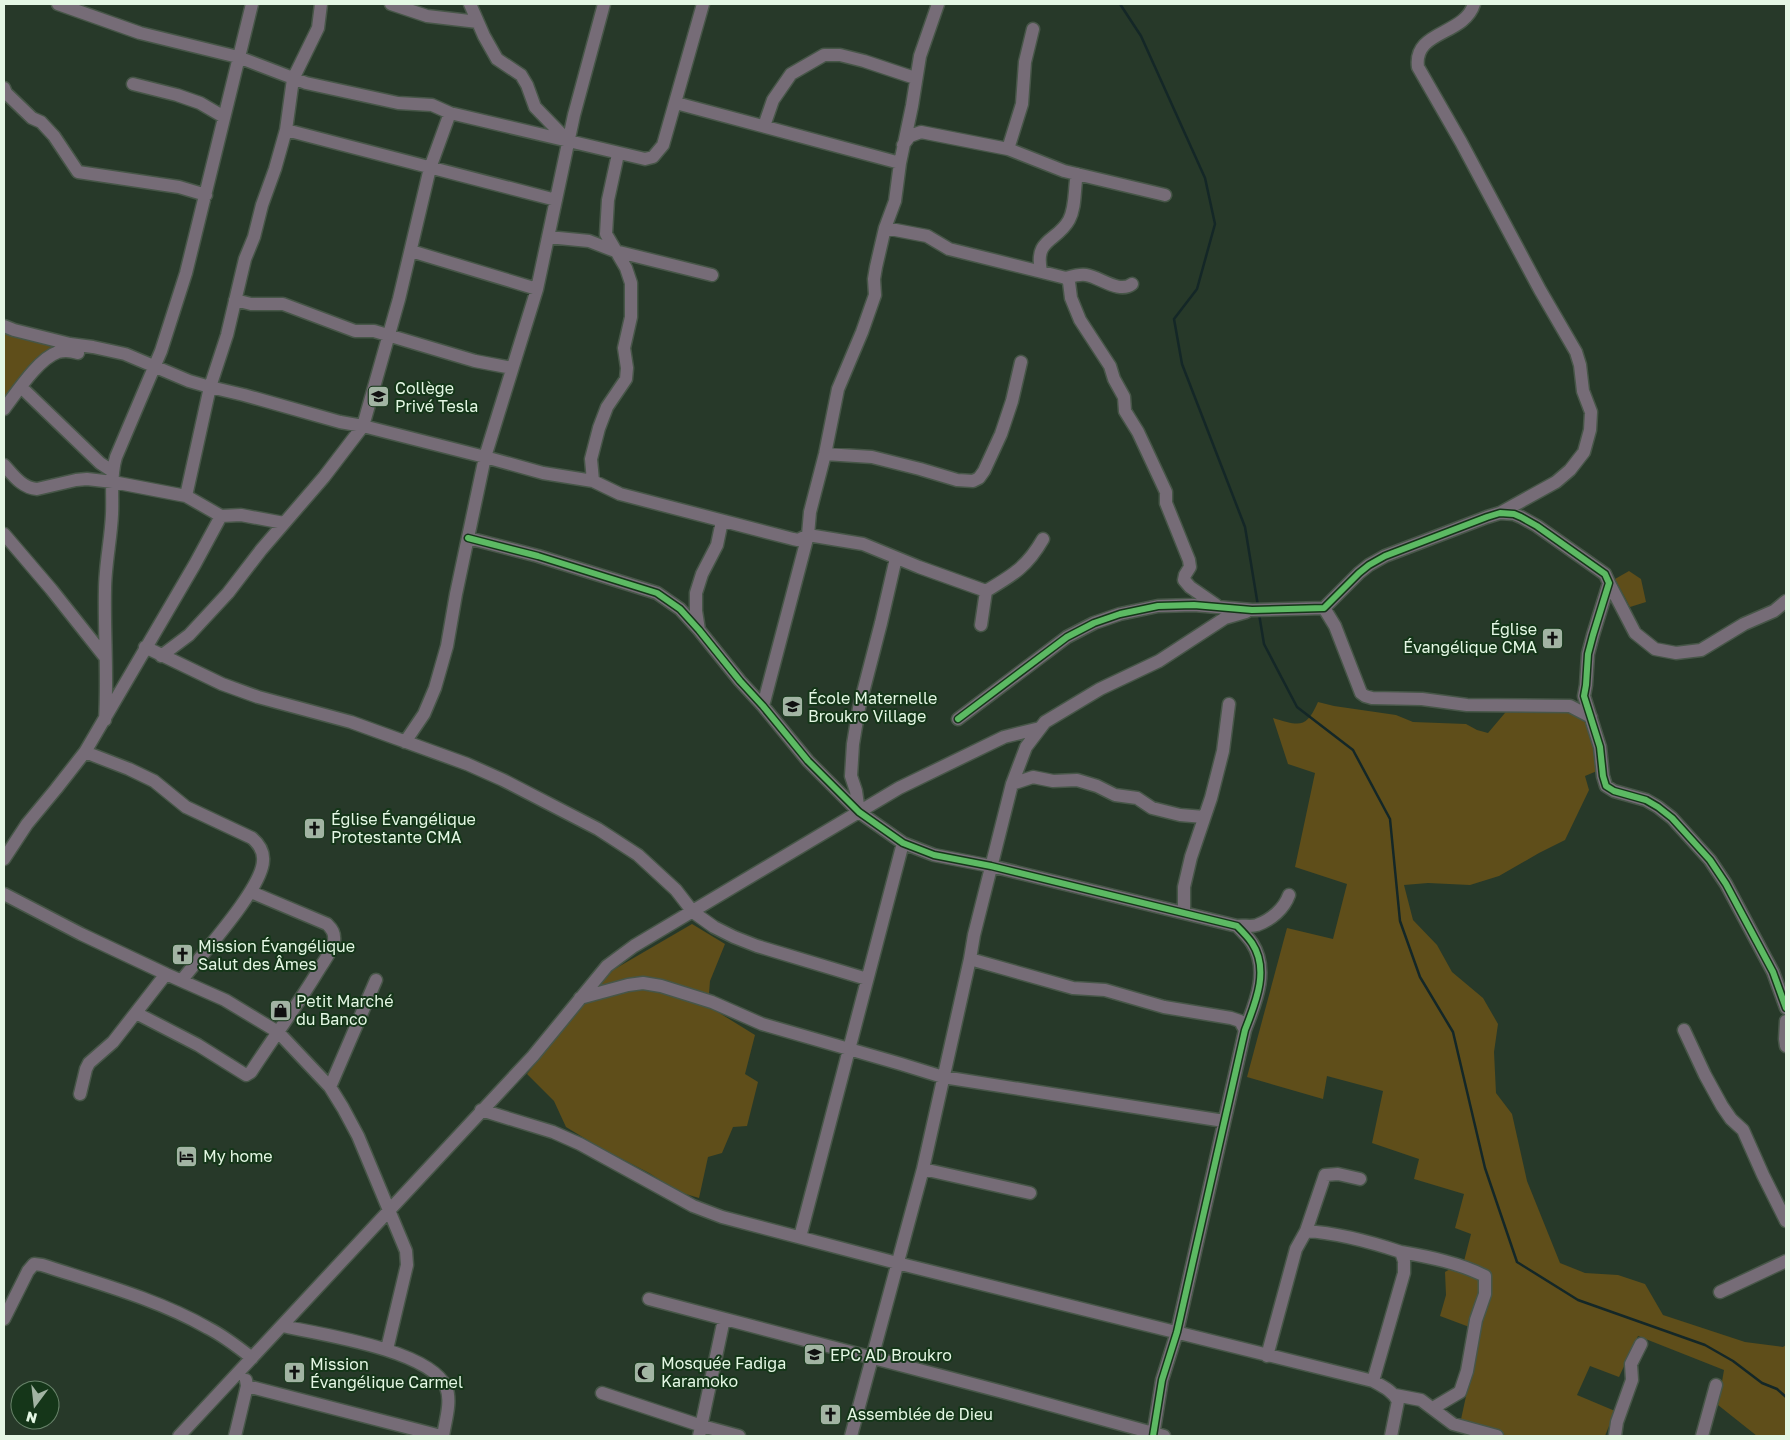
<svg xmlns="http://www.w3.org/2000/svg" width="1790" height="1440" font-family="'Golos Text',sans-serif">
	<rect width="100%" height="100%" fill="#273929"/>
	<!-- green -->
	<path fill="#5f4e1a" d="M4 330 66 346 4 405Z
		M1629 571 1641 579 1646 602 1630 607 1615 579Z
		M1318 702 1334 706 1396 715 1413 722 1466 724 1477 730 1488 733 1510 707 1572 706 1587 715 1598 755 1597 771 1585 776 1589 790 1565 840 1539 853 1499 876 1470 885 1428 883 1404 885 1413 920 1437 945 1452 972 1483 998 1498 1024 1494 1052 1496 1093 1512 1114 1527 1181 1560 1263 1585 1273 1618 1275 1645 1284 1663 1315 1745 1342 1783 1347 1786 1345V1436H1757L1718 1405 1724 1370 1638 1336 1619 1377 1590 1366 1577 1395 1615 1411 1605 1436H1506L1460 1424 1480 1331 1440 1316 1446 1295 1445 1272 1464 1261 1471 1234 1455 1228 1464 1194 1414 1179 1419 1159 1372 1143 1383 1091 1327 1076 1323 1099 1247 1077 1287 928 1333 939 1347 884 1295 867 1315 773 1288 764 1273 718C1300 726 1306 729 1318 702Z
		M692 924 725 944 710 981 708 1006 755 1035 745 1074 758 1082 747 1126 733 1127 722 1153 708 1157 699 1198 679 1192 649 1173 599 1147 566 1127 554 1101 527 1074 566 1024 613 970Z"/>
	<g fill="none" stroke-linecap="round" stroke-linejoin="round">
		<!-- stream -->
		<path stroke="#142727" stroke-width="2.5" d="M1120 4 1141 36 1205 178 1215 224 1197 289 1174 319 1182 364 1245 527 1258 606
			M1259 614 1264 644 1297 707 1353 750 1390 819 1400 921 1420 977 1453 1032 1485 1168 1517 1262 1578 1300 1705 1345 1733 1361 1762 1383 1777 1389 1786 1397"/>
		<defs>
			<path id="minor" d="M58 4 140 33 238 57 306 83 398 103 432 105 450 113 645 159 653 157 663 145 703 4
				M391 4 427 16 478 22
				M470 4 484 36 497 59 521 75 527 85 535 107 569 142
				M1474 4C1464 36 1413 30 1418 67L1461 142 1540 290 1576 352 1580 365 1583 391 1591 412 1590 430 1584 452 1570 470 1556 482 1500 513
				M133 84 177 95 200 103 224 117
				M4 88 6 93 32 118 41 122 54 136 78 172 179 187 206 195
				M676 103 900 163
				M764 126 773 100 791 74 824 55H840L864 61 915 78
				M286 130 556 200
				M903 145 910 136 921 132 1008 149 1064 171 1165 195
				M1008 149 1022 104 1025 62 1033 29
				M885 228 927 236 949 249 1066 278 1069 282 1071 298 1080 320 1110 366 1114 379 1124 397 1125 411 1138 432 1166 492V503L1189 560 1190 567 1185 575 1184 580 1190 587 1216 605
				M548 237 589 241 615 251 712 275
				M411 251 537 289
				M1041 271C1034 238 1057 242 1069 220 1076 207 1074 189 1077 174
				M1066 278C1073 276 1079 274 1086 275 1100 277 1119 294 1132 284
				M235 300 251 304H283L355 331H374L475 361 512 368
				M4 326 14 330 70 344 93 347 125 354 189 381 210 387 244 395 340 422 363 426 485 457 543 473 593 481 620 494 793 539 798 540 808 535 863 544 919 567 986 591
				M21 387 100 463 112 471
				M4 409C17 392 38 359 58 352 65 350 72 351 78 353
				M825 454 872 457 920 469 957 480 973 481 979 478 984 471 1001 434 1012 401 1021 362
				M4 465C13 475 22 488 37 489L76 480 87 479 113 482 186 496 221 516 241 515 284 523
				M593 481 591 459 599 428 607 407 626 379 627 368 624 348 631 317V283L626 268 606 234 608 200 618 154
				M186 496 210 387 227 335 245 259 254 237 262 205 275 169 286 130 293 79 318 28 321 4
				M4 534 51 589 105 657
				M468 538 538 556 657 593 680 609 699 630 740 681 763 706 808 761 859 812 903 843 934 855 991 866 1237 926C1242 931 1248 937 1252 943 1270 970 1255 1004 1245 1030L1177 1332 1162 1380 1153 1436
				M1609 583 1635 633 1655 649 1676 653 1701 650 1744 624 1774 611 1786 601
				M1324 608 1335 626 1361 693 1365 696 1372 698 1422 699 1467 705 1570 706 1591 717
				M981 625 986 591C1013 575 1027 567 1043 539
				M699 630 696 611V593L702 574 717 545 722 521
				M145 647 222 684 258 697 351 722 467 764 503 780 598 829 638 855 676 890 693 912 714 927 734 937 757 946 867 979
				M161 656 189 635 228 593 261 550 324 477 363 426 399 299 430 168 450 113
				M763 706 808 535 810 512 825 454 838 389 862 332 875 295 874 279 876 267 885 228 895 201 900 163 912 106 920 56 938 4
				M958 719 1067 637 1094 623 1120 614 1158 606 1194 605 1252 610 1324 608 1359 573 1369 565 1385 556 1487 517 1500 513 1514 514 1521 517 1537 526 1605 574 1609 583 1593 635 1588 654 1586 685 1584 696 1600 747 1603 776 1606 786 1614 791 1646 800 1658 807 1672 818 1710 860 1726 884 1773 972 1786 1008
				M105 720C108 677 104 633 105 590 105 565 111 539 112 514 113 495 110 476 116 457L161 351 186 273 252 4
				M405 742 424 714 435 688 447 646 456 594 485 457 537 289 574 115 604 4
				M85 752 129 769 154 781 186 807 252 838C259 844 264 851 263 861 262 889 201 955 182 980
				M1012 784 1033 777 1053 781 1077 780 1097 786 1115 795 1137 798 1152 808 1180 815 1204 817
				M859 812 856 791 851 776 853 744 859 708 881 623 896 558
				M4 859 27 824 56 789 85 752 195 564 221 516
				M4 894 81 934 166 974 225 1000 278 1032 330 1087 343 1108 358 1136 406 1251 407 1265 387 1349
				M1184 913V887L1191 857 1211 798 1223 751 1229 704
				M1237 926C1243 925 1252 927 1257 925 1271 920 1284 909 1289 895
				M970 959 1073 988 1105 990 1164 1007 1231 1018 1240 1021 1245 1030
				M580 998 628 985 643 983 661 986 712 1002 762 1024 901 1064 943 1077 1224 1121
				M136 1013 198 1045 246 1075 251 1072C273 1038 297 1006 318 971 323 962 332 952 334 941 335 933 332 929 327 924L251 892
				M1786 1021 1785 1039 1786 1046
				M1684 1030 1705 1075 1722 1106 1731 1119 1743 1130 1763 1175 1786 1221
				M330 1087 376 980
				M80 1094 86 1069 89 1063 113 1042 166 974
				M481 1110 553 1132 580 1144 693 1206 722 1217 897 1263 1373 1381C1382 1386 1393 1391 1398 1401L1391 1436
				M923 1169 1030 1193
				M1306 1231 1325 1175 1338 1174 1360 1179
				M800 1237 903 843
				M1401 1252C1430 1257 1459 1263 1485 1276V1294L1476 1320 1467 1371 1460 1392 1433 1408
				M1720 1292 1786 1261
				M649 1299 1003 1392 1164 1436
				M4 1319 28 1271 34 1264 42 1265C97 1283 157 1299 208 1328 224 1336 238 1347 252 1358
				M282 1326C320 1334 430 1350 446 1387 452 1401 445 1422 443 1436
				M1267 1356 1296 1249 1306 1231C1338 1233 1371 1242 1401 1252L1404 1261V1273L1373 1381
				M247 1386 441 1436
				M602 1393 702 1426 739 1436
				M1395 1395 1421 1400 1453 1424 1497 1436
				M179 1436 533 1056 607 966 634 946 899 788 1004 737 1040 728
				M235 1436 247 1386 246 1380
				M699 1436 724 1319
				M851 1436 923 1169 970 959 974 935 1012 784 1026 747 1045 722 1100 689 1159 661 1225 618 1246 612
				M1615 1436 1617 1422 1632 1380 1631 1364 1641 1344
				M1702 1436 1716 1385"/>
		</defs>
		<!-- minor casing -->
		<use href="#minor" stroke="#475648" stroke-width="15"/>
		<!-- minor -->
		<use href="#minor" stroke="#766c77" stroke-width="12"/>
		<defs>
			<path id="cycleway" d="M468 538 538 556 657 593 680 609 699 630 740 681 763 706 808 761 859 812 903 843 934 855 991 866 1237 926C1242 931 1248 937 1252 943 1270 970 1255 1004 1245 1030L1177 1332 1162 1380 1153 1436
				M958 719 1067 637 1094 623 1120 614 1158 606 1194 605 1252 610 1324 608 1359 573 1369 565 1385 556 1487 517 1500 513 1514 514 1521 517 1537 526 1605 574 1609 583 1593 635 1588 654 1586 685 1584 696 1600 747 1603 776 1606 786 1614 791 1646 800 1658 807 1672 818 1710 860 1726 884 1773 972 1786 1008"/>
		</defs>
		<!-- cycleway casing -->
		<use href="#cycleway" stroke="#153619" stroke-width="9"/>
		<!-- cycleway -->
		<use href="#cycleway" stroke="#5cba63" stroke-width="6"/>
	</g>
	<!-- icons -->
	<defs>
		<symbol id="school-square" viewBox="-11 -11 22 22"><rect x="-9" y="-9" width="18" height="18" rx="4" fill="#a2b4a3" stroke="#153619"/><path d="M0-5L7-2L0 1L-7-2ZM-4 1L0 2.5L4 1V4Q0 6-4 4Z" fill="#111"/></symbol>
		<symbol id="church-square" viewBox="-11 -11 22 22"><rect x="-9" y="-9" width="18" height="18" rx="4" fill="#a2b4a3" stroke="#153619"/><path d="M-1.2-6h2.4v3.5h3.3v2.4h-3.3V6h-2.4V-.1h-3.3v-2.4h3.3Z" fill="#111"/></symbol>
		<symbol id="shop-square" viewBox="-11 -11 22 22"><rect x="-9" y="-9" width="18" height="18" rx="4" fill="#a2b4a3" stroke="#153619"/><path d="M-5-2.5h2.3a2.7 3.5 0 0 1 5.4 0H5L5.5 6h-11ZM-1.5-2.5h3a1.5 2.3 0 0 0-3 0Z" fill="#111"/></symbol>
		<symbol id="hotel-square" viewBox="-11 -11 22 22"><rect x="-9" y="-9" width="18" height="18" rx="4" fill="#a2b4a3" stroke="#153619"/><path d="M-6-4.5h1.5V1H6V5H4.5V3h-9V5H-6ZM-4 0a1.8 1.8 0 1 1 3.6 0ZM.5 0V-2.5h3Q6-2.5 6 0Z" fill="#111"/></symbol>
		<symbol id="mosque-square" viewBox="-11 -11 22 22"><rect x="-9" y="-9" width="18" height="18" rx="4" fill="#a2b4a3" stroke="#153619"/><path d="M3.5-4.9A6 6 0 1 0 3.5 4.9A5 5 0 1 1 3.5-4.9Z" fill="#111"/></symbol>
	</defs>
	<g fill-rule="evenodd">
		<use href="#school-square" x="366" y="384" width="25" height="25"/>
		<use href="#church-square" x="1540" y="626" width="25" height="25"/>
		<use href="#school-square" x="780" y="694" width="25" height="25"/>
		<use href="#church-square" x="302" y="816" width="25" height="25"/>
		<use href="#church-square" x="170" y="942" width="25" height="25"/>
		<use href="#shop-square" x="268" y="998" width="25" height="25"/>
		<use href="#hotel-square" x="174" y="1144" width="25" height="25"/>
		<use href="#school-square" x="802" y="1342" width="25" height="25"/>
		<use href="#mosque-square" x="632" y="1360" width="25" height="25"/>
		<use href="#church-square" x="282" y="1360" width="25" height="25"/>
		<use href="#church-square" x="818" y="1402" width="25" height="25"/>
	</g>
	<g text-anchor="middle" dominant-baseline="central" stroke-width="4" stroke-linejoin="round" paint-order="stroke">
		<!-- poi labels -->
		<g font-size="16" fill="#e4f7e4" stroke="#153619" text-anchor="start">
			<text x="395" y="388">Collège<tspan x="395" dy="18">Privé Tesla</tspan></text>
			<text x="1537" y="629" text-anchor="end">Église<tspan x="1537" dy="18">Évangélique CMA</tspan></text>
			<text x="808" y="698">École Maternelle<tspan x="808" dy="18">Broukro Village</tspan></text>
			<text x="331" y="819">Église Évangélique<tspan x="331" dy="18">Protestante CMA</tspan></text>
			<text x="198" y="946">Mission Évangélique<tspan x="198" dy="18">Salut des Âmes</tspan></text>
			<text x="296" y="1001">Petit Marché<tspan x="296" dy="18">du Banco</tspan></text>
			<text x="203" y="1156">My home</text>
			<text x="830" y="1355">EPC AD Broukro</text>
			<text x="661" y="1363">Mosquée Fadiga<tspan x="661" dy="18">Karamoko</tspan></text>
			<text x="310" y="1364">Mission<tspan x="310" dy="18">Évangélique Carmel</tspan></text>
			<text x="847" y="1414">Assemblée de Dieu</text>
		</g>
	</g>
	<!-- border -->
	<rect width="1790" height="1440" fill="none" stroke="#e4f7e4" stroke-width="10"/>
	<!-- north arrow -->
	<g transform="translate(35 1405) rotate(195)"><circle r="24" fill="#153619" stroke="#68836a"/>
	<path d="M0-4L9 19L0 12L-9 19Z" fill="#a2b4a3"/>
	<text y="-8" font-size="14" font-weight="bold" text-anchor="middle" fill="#e4f7e4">N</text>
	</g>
</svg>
